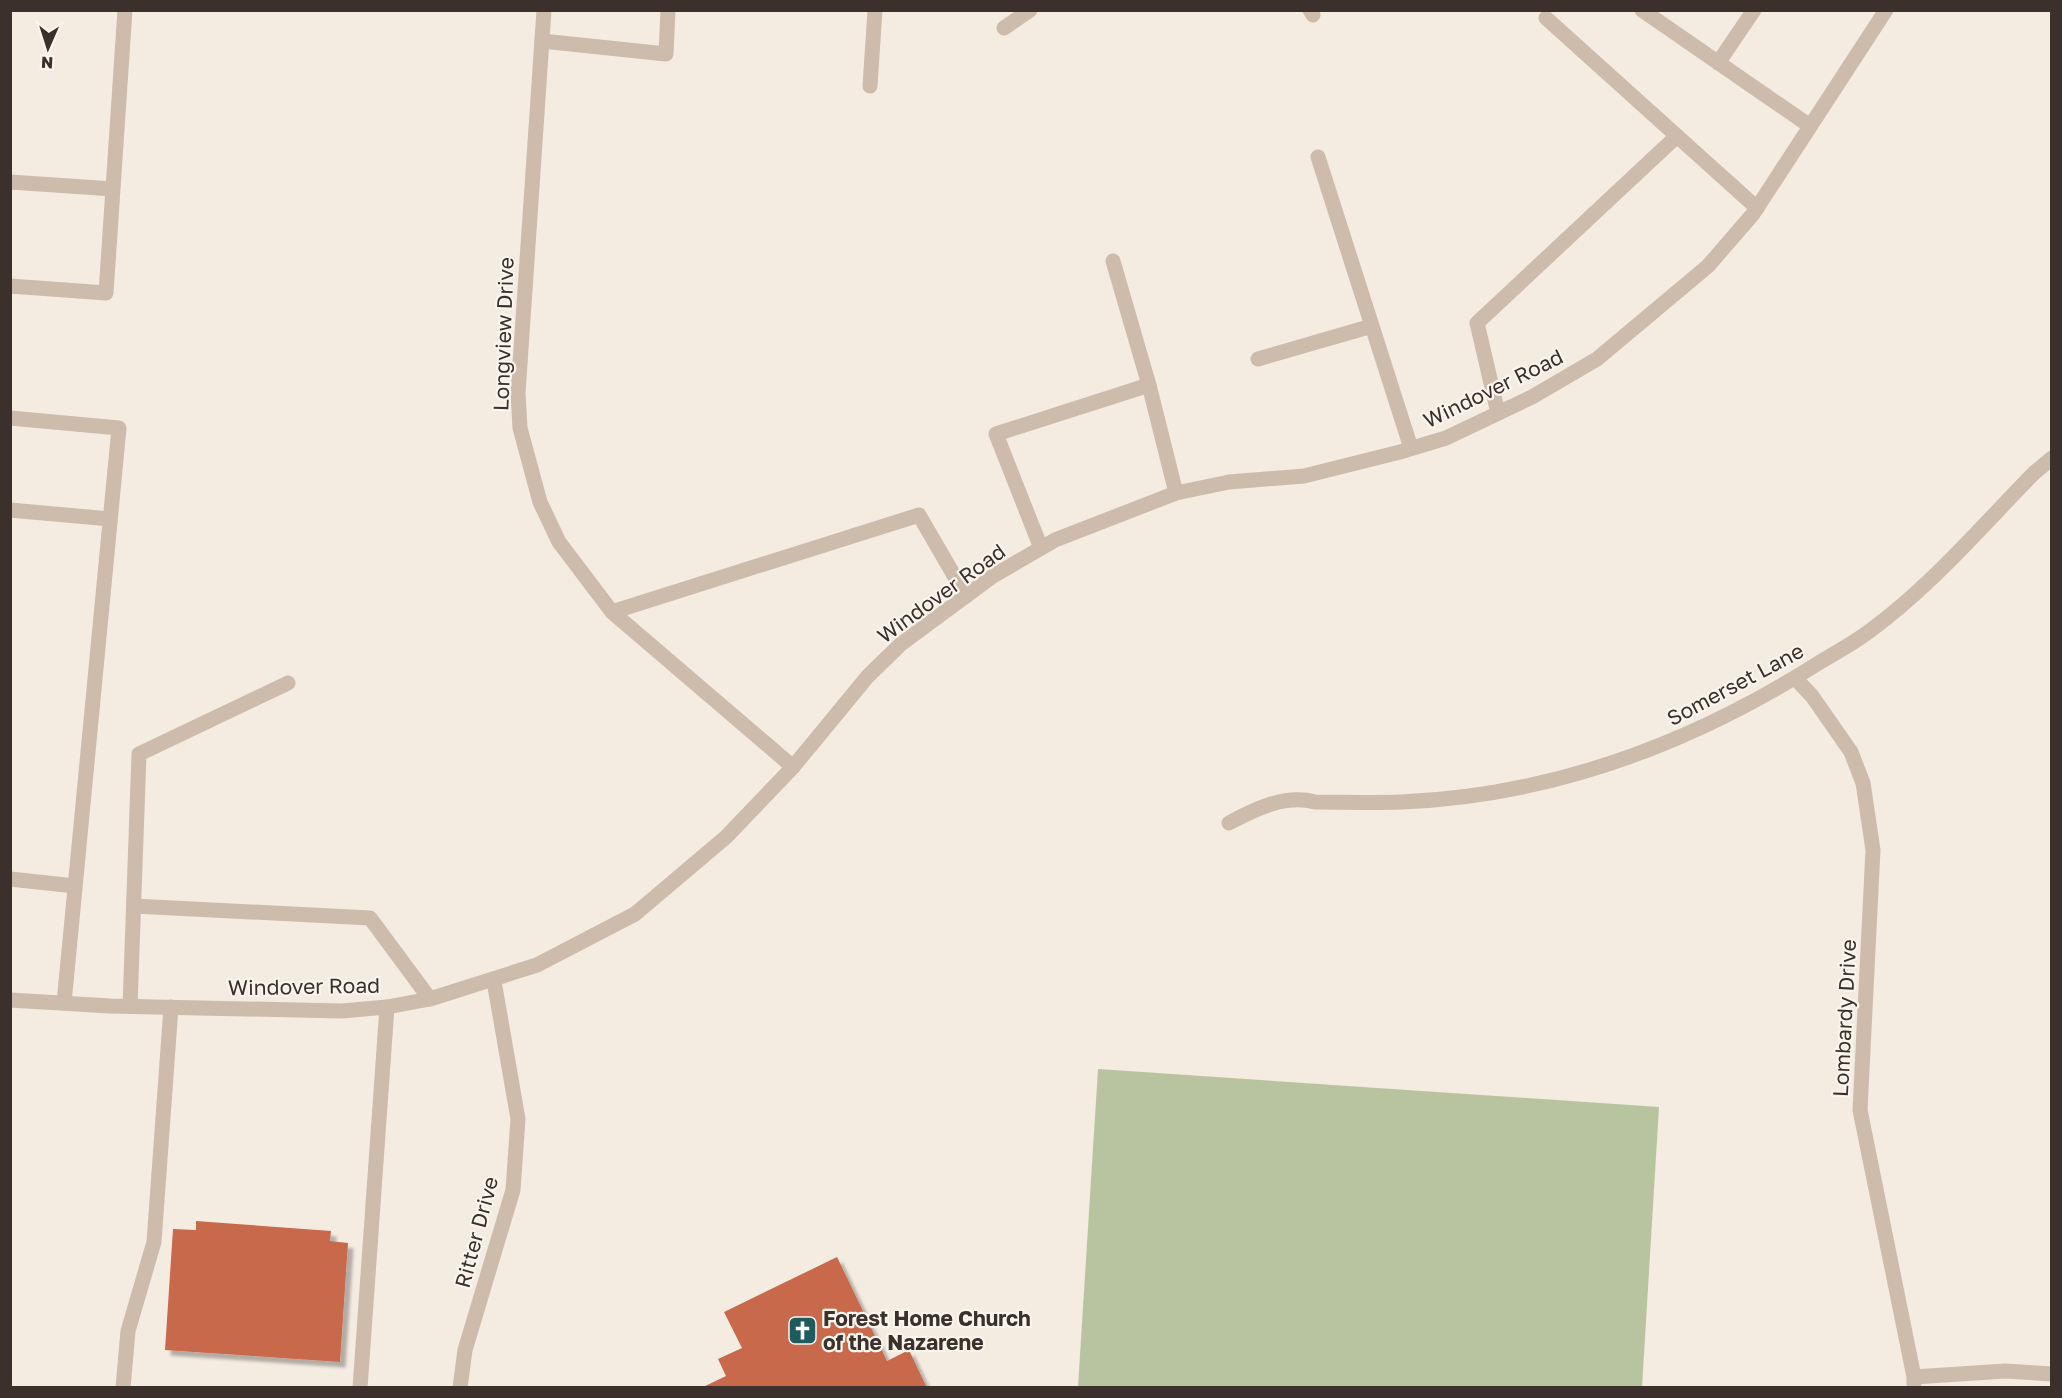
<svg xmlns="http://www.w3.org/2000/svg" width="2062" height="1398" font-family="'Golos Text',sans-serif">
	<defs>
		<filter id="shadow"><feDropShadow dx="5.5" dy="5.5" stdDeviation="1.5" flood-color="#0004"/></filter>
	</defs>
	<rect width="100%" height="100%" fill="#f4ebe1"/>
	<!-- green -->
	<path fill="#b8c4a0" d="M1098 1069 1659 1107 1642 1387H1078Z"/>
	<!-- building -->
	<path fill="#c8694b" filter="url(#shadow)" d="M196 1221 331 1231 330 1241 348 1243 340 1362 165 1350 173 1229 196 1230Z
		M837 1257 887 1361 909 1350 927 1388H701L726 1376 718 1359 742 1348 724 1312Z"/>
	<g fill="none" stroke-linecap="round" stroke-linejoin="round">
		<!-- service -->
		<path stroke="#cdbbac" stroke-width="15" d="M1310 10 1313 15
			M1642 10 1810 126
			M1004 28 1030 10
			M542 41 666 54 668 10
			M1718 63 1754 10
			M870 86 875 10
			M1677 136 1757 208
			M1318 157 1411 448
			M10 182 113 189
			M1113 261 1149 385
			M10 286 106 293 125 10
			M1258 359 1372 326
			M1498 413 1477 323 1677 136 1546 18
			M10 418 119 428 64 1003
			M10 510 110 519
			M1041 548 996 434 1149 385 1176 493
			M612 612 919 515 966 596
			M10 879 75 886
			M134 906 370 918 430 999
			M130 1006 139 754 288 683
			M123 1388 128 1331 154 1242 171 1007
			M360 1388 387 1007"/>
		<!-- minor -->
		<path stroke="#cdbbac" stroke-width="15" d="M544 10 518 393 520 428 540 502 559 542 612 612 793 767
			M1795 678 1812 696 1851 752 1863 783 1873 850 1860 1110 1914 1377V1388
			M1229 823C1255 809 1285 794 1315 802 1343 802 1372 803 1401 802 1551 796 1692 743 1817 664 1835 653 1854 643 1871 630 1931 586 1982 526 2034 473L2052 458
			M1914 1377 2005 1371 2052 1374
			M460 1388 465 1350 513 1190 518 1119 494 981"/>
		<!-- tertiary -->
		<path stroke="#cdbbac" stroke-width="15" d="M10 1000 110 1006 342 1011 387 1007 430 999 537 965 635 914 726 837 793 767 868 676 901 644 993 576 1055 540 1176 493 1229 482 1304 476 1400 452 1446 438 1532 397 1597 359 1708 266 1753 214 1886 10"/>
	</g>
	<!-- icons -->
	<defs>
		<symbol id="church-square" viewBox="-11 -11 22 22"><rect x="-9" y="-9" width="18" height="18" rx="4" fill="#1f5a5e" stroke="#fbf5ee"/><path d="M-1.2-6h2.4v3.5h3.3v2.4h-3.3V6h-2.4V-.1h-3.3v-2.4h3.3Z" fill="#fff"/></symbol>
	</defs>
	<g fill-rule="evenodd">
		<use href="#church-square" x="786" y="1314" width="33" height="33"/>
	</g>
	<g text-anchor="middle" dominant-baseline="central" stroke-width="4.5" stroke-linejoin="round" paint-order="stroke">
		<!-- street labels -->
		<g font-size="21" fill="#3b302b" stroke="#fbf5ee">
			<text transform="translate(503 334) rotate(-88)">Longview Drive</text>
			<text transform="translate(1493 388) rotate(-26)">Windover Road</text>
			<text transform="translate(941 593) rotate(-36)">Windover Road</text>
			<text transform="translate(1735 684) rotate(-28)">Somerset Lane</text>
			<text transform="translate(304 986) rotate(-1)">Windover Road</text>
			<text transform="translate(1844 1018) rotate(-87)">Lombardy Drive</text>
			<text transform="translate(476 1232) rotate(-75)">Ritter Drive</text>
		</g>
		<!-- poi labels -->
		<g font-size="21" font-weight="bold" fill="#3b302b" stroke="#fbf5ee" text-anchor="start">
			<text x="823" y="1318">Forest Home Church<tspan x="823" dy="24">of the Nazarene</tspan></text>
		</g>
	</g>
	<!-- border -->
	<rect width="2062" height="1398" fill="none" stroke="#3b302b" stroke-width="24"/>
	<!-- north arrow -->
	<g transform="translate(48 48) rotate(183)" stroke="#fbf5ee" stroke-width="4.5" paint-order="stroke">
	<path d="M0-4.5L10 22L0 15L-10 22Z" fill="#3b302b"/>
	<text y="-9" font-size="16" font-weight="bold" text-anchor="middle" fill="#3b302b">N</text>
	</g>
</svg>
